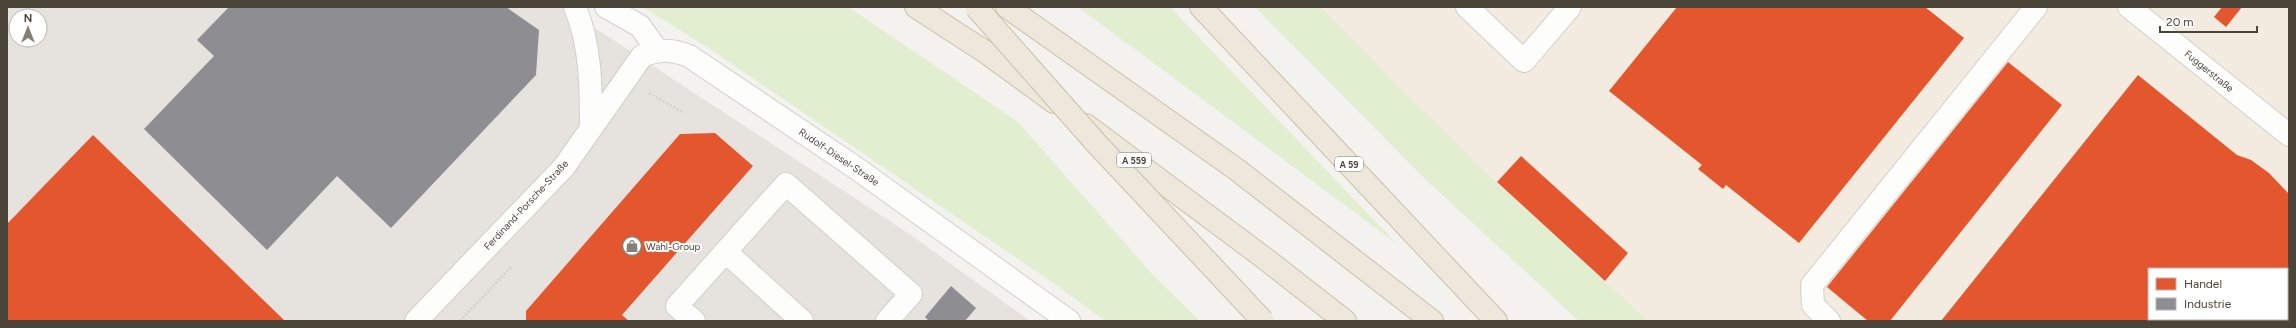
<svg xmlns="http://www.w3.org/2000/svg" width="2296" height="328" font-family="Figtree,sans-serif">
	<rect width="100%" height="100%" fill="#f4f2ee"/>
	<!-- commercial -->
	<path fill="#f3ebdf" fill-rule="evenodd" d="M1321 7H2289V321H1648L1497 183 1397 85ZM2149 269H2287V319H2149Z"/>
	<!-- industrial -->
	<path fill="#e6e2de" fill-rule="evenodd" d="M7 7H563L908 233 1030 321H7ZM16 16H40V40H16Z"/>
	<!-- green -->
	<path fill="#e1eecf" d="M643 7H848L1017 121 1154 276 1200 321H1105L1059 287 710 49Z
		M1078 7H1170L1396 243Z
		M1255 7H1321L1397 85 1497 183 1648 321H1579L1424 178Z"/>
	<!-- parking -->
	<path fill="#e6e3df" d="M773 146 948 267 909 315 916 321H706L659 277Z"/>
	<!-- shops -->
	<path fill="#e4572e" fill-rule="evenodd" d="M1677 7H1925L1964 38 1799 243 1726 185 1723 189 1698 169 1702 165 1609 91Z
		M2222 7H2242L2226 27 2214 17Z
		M2008 62 2062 105 1890 321H1868L1827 287Z
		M2138 75 2237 155 2251 160 2269 173 2289 194V321H1941ZM2149 269H2287V319H2149Z
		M715 133 753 166 622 315 629 321H526V311L680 134Z
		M93 135 285 321H7V224Z
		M1521 156 1628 253 1605 281 1497 182Z"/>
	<!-- industry -->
	<path fill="#8d8d92" d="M229 7H506L539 30 536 75 391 228 337 176 267 250 144 129 214 56 197 40Z
		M951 286 976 308 965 321H929L925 317Z"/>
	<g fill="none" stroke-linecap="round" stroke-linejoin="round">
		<defs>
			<path id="minor" d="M575 7C591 46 591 86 591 127
				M606 7 640 26 657 50
				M1467 7 1524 61 1570 7
				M2129 7 2289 135
				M726 252 802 321
				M416 321 564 167 642 56C660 49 671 49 689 56L856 168 1069 321
				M694 321 677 306 786 184 911 294 887 321
				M1829 321 1813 305 1812 285 2036 7"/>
			<path id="highway" d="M916 7 987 53 1054 102
				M1007 7 1236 169 1432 321
				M1201 7 1496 321
				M1086 125 1263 257 1345 321"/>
		</defs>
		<!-- minor casing -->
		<use href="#minor" stroke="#d2d0cb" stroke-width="24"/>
		<!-- highway casing -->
		<use href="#highway" stroke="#ccbfa9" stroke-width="24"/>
		<!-- path -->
		<path stroke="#d3d2cc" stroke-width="2.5" stroke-dasharray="2 2" stroke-linecap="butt" d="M649 93 682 112
			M460 321 512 266"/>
		<!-- minor -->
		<use href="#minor" stroke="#fdfdfc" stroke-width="22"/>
		<!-- highway -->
		<use href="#highway" stroke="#ede8db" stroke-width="22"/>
		<defs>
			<path id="highway-bridge" d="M976 7 1096 143 1263 321"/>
		</defs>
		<!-- highway-bridge casing -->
		<use href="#highway-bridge" stroke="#ccbfa9" stroke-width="24" stroke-linecap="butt"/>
		<!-- highway-bridge -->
		<use href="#highway-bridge" stroke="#ede8db" stroke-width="22"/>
	</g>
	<!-- icons -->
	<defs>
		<symbol id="shop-ring" viewBox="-11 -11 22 22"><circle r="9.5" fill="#fff" stroke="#868178" stroke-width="1.5"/><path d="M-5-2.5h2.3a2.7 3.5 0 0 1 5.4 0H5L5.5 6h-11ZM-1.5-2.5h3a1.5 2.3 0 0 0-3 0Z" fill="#868178"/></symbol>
	</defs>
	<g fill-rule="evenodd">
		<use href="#shop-ring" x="621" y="235" width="22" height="22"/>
	</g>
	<g text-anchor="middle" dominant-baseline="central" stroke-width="4" stroke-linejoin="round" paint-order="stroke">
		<!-- shield labels -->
		<g fill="#fff" stroke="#817c74" stroke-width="1">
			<rect x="1117" y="153" width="34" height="14" rx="3"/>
			<rect x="1335" y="157" width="28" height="14" rx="3"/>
		</g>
		<g font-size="9" font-weight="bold" fill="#4b4439">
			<text x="1134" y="160">A 559</text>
			<text x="1349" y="164">A 59</text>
		</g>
		<!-- street labels -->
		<g font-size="10" fill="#4b4439" stroke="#fff">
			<text transform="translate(2209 71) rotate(39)">Fuggerstraße</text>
			<text transform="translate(839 157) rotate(34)">Rudolf-Diesel-Straße</text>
			<text transform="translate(526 205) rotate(-47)">Ferdinand-Porsche-Straße</text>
		</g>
		<!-- poi labels -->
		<g font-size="10" fill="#4b4439" stroke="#fff" text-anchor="start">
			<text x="646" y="246">Wahl-Group</text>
		</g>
	</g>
	<!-- border -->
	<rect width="2296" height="328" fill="none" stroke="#4b4439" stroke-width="16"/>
	<!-- legend -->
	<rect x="2148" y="268" width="140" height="52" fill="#ffffff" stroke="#b7b4b0"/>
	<rect x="2156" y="278" width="20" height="12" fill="#e4572e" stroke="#b7b4b0"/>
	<text x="2184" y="288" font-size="12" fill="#4b4439">Handel</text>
	<rect x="2156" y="298" width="20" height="12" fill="#8d8d92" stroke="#b7b4b0"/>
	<text x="2184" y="308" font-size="12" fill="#4b4439">Industrie</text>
	<!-- north arrow -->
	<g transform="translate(28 28)"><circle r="19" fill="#ffffff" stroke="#b7b4b0"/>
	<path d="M0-3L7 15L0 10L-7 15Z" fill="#868178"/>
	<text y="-6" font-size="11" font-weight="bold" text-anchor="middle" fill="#4b4439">N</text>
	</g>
	<!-- scale -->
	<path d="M2160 26v6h97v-6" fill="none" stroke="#4b4439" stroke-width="2"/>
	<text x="2166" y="26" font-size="12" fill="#4b4439" stroke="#ffffff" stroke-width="3" paint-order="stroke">20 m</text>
</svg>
